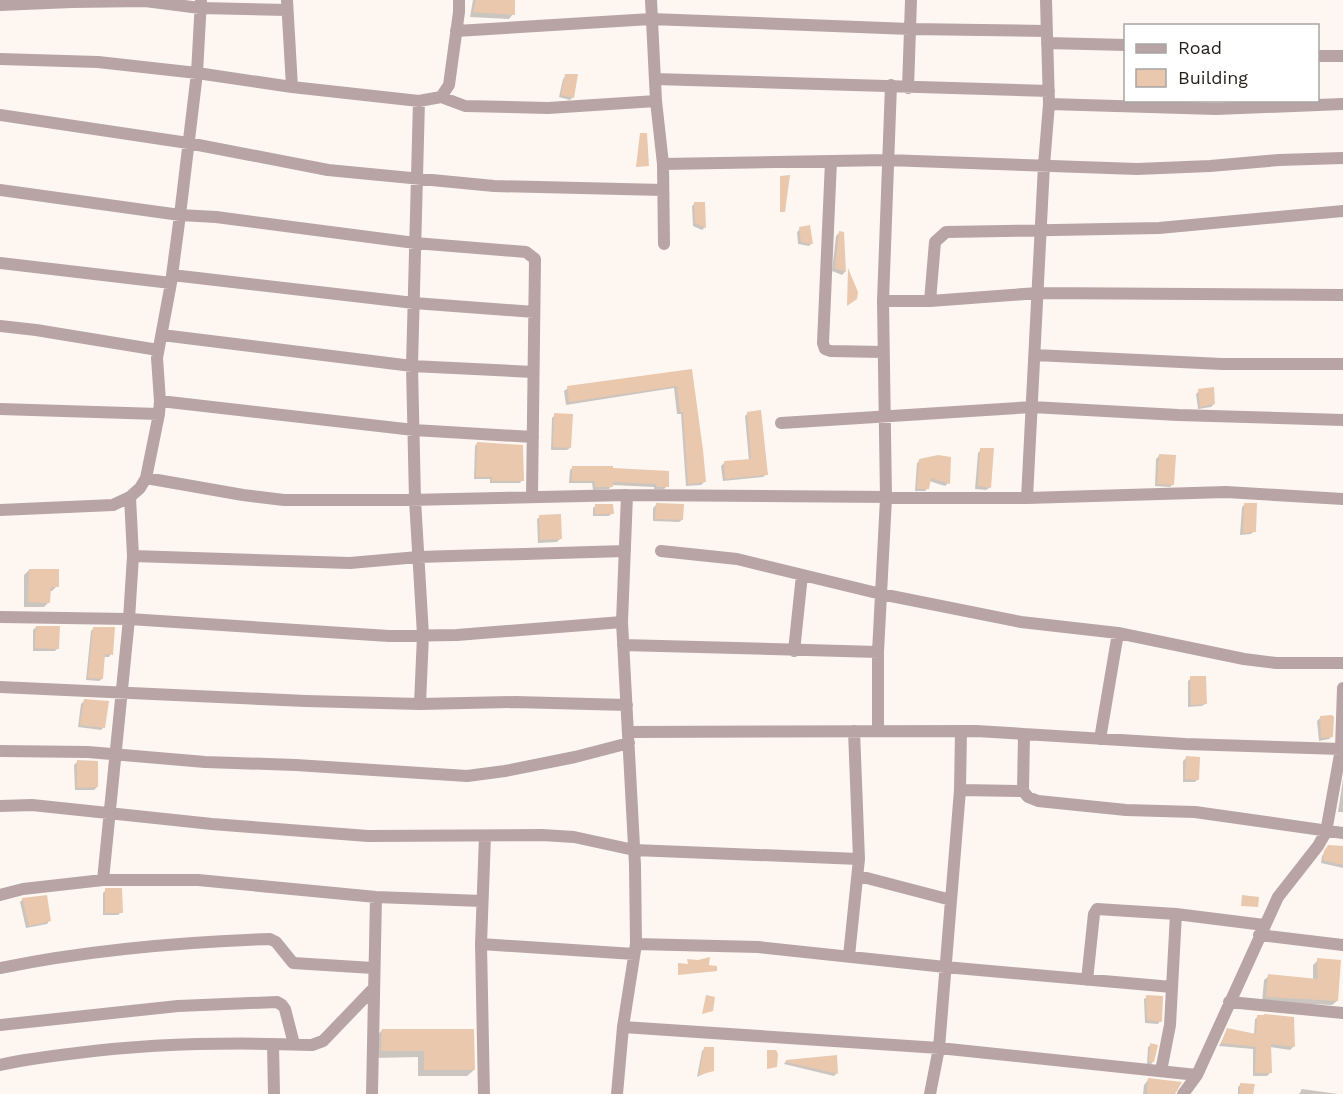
<svg xmlns="http://www.w3.org/2000/svg" width="1343" height="1094" font-family="'Work Sans',sans-serif">
	<rect width="100%" height="100%" fill="#fef7f1"/>
	<!-- shadow -->
	<path fill="#0003" d="M473 0H513V14L509 19 470 17Z
		M566 76 573 97 570 100 559 97 563 79Z
		M780 177 784 211 783 212H780Z
		M695 203 705 227 702 230 693 226 692 206Z
		M800 229 812 243 809 246 798 244 797 232Z
		M839 233H843L845 272 842 275 832 271 836 236Z
		M690 371 704 482 701 485 686 486 681 414H677L674 388 566 405 564 391 568 388Z
		M1199 391 1214 404 1211 407 1198 409 1196 394Z
		M748 413 766 474 763 477 723 481 721 466 724 463 749 461 745 416Z
		M555 415 570 448 567 450H551L552 418Z
		M477 443 522 480 520 483H490V479H474L475 446Z
		M981 450 989 488 986 490 975 489 978 453Z
		M1159 456 1173 484 1170 487 1155 486 1156 459Z
		M949 458 948 483 945 486 929 481 928 488 925 491H915L917 463 920 460Z
		M573 467 612 468 667 486 664 489H654V487L612 485 609 489 593 490 592 483H569L570 470Z
		M1245 504 1254 531 1251 534 1240 535 1242 507Z
		M596 505 612 513 609 516H593V508Z
		M656 505 682 520 679 522 653 521V508Z
		M540 517 560 539 557 542 538 543 537 519Z
		M29 570 57 586 52 591H49V602L44 607H24V575Z
		M36 627 58 648 55 651H33V630Z
		M94 628 111 654 109 657H104L102 679 99 681 86 680 91 631Z
		M1191 678 1205 704 1202 706 1188 707V681Z
		M84 701 104 727 101 730 78 727 81 704Z
		M1320 718 1332 736 1329 739 1319 741 1317 721Z
		M1186 758 1198 779 1195 782H1183V761Z
		M77 762 97 787 94 790H75L74 765Z
		M1343 779V812H1338Z
		M1343 847V868L1321 863 1322 856 1326 850Z
		M106 890 121 912 118 915H103V893Z
		M23 899 49 921 47 924 26 928 20 902Z
		M1318 960 1337 1001 1332 1005 1262 1002 1264 980 1269 976 1313 980V965Z
		M1147 997 1160 1021 1158 1024 1145 1023 1144 999Z
		M1258 1017 1293 1018V1047L1290 1050 1270 1047V1073L1267 1076H1253V1049L1219 1046 1228 1030 1254 1035 1255 1019Z
		M382 1030 474 1070 467 1076H418V1057L375 1058 376 1037Z
		M1151 1045 1153 1062 1150 1065 1147 1064 1148 1047Z
		M705 1048 712 1070 697 1077 702 1051Z
		M836 1056V1074L834 1076 784 1064 786 1061Z
		M1148 1080 1174 1094H1143L1144 1085Z
		M1241 1084 1252 1094H1238V1087Z
		M1302 1089 1338 1094H1299Z"/>
	<!-- building -->
	<path fill="#e9c8ae" d="M476 0H515V15L473 12Z
		M565 74H578L574 98 561 95Z
		M640 133H647L649 166 636 167Z
		M790 175 785 212H780V176Z
		M694 202H705L706 228 695 223Z
		M810 225 813 244 801 242 799 227Z
		M839 231 844 232 846 272 835 268Z
		M848 268 858 292 857 299 847 306Z
		M692 369 703 450 706 482 688 484 683 412H680L677 386 569 402 567 386Z
		M1214 387 1215 404 1200 407 1198 389Z
		M761 410 768 475 725 479 724 461 751 459 747 412Z
		M554 413 573 414 571 448 553 447Z
		M477 442 523 445 524 481H492V477H476Z
		M980 448H994L991 488 978 486Z
		M1159 454 1176 455 1174 485 1157 484Z
		M938 455 951 457 950 484 931 478 929 489H917L919 459Z
		M572 466H613V468L669 471V487H656L657 484 613 482V487H595V481H572Z
		M656 503 684 504 683 520 655 519Z
		M1244 503H1257L1256 532 1243 533Z
		M595 504H613L614 514H595Z
		M561 514 562 539 540 540 539 515Z
		M29 569H59V587H51L50 603 28 602Z
		M36 626H60L59 649 35 648Z
		M93 627H115L113 655 105 654 103 679 88 678Z
		M1190 676H1206L1207 704 1191 705Z
		M84 699 109 701 105 728 80 725Z
		M1332 715 1334 717 1333 737 1321 738 1320 716Z
		M1186 756 1200 757 1199 780 1185 779Z
		M77 760 98 761V787L77 788Z
		M1328 845 1343 846V865L1323 860 1324 851Z
		M105 888H122L123 913H105Z
		M47 895 51 921 29 926 22 898Z
		M1242 895 1259 897 1258 907 1241 906Z
		M710 957 709 965 717 966V971L678 975V963L688 964 687 959 698 960Z
		M1317 958 1341 960 1338 1001 1266 997 1268 974 1318 979Z
		M706 995 715 997 713 1011 702 1014Z
		M1146 995 1163 996 1162 1022 1147 1020Z
		M1264 1014 1294 1017 1295 1047 1271 1044 1272 1073H1255L1256 1047 1221 1043 1227 1028 1256 1034 1257 1015H1264Z
		M382 1029H474L475 1070H424V1051H381Z
		M1150 1043 1158 1045 1154 1062H1149Z
		M704 1047H714V1071L699 1075Z
		M767 1050H776L778 1054 777 1067 767 1069Z
		M837 1055 838 1074 786 1062V1060Z
		M1148 1078 1182 1082 1175 1094H1147Z
		M1240 1083 1255 1084 1253 1094H1240Z"/>
	<g fill="none" stroke-linecap="round" stroke-linejoin="round">
		<!-- street -->
		<path stroke="#b8a4a5" stroke-width="12" d="M287 0 292 87
			M651 0 656 101 663 164 664 244
			M0 5 72 2 145 1 200 8 287 10
			M456 31 651 19 910 29 1047 31
			M1047 43 1126 45
			M1318 56H1343
			M0 59 98 62 197 73 292 87 419 101 441 97 465 106 548 108 656 101
			M655 79 1049 91
			M908 88 911 0
			M441 97 449 85 459 12V0
			M419 101 412 366 415 500 423 635 420 704
			M1049 104 1216 109 1343 104
			M0 115 188 143 328 170 494 186 663 190
			M831 161 823 343 825 349 831 351 883 352
			M663 164 887 160 1137 169 1210 166 1279 160 1343 158
			M0 190 180 215 216 217 415 243 526 252 535 259 532 497
			M0 263 171 283
			M172 275 414 303 534 312
			M883 301H930L1038 293 1343 295
			M930 301 935 242 946 232 1159 228 1343 211
			M0 326 36 330 158 350
			M162 335 412 366 533 372
			M1035 355 1222 364H1343
			M160 401 414 430 533 437
			M0 409 159 414
			M781 423 1032 407 1178 415 1343 420
			M146 478 243 495 284 500H408L627 495 1027 498 1226 492 1343 499
			M1027 498 1044 165 1049 104 1046 0
			M0 510 113 505 130 497 140 488 146 478 159 414 160 401 157 358 171 283 180 215 197 73 201 0
			M661 551 737 559 881 594 1021 622 1118 633 1244 659 1276 663H1343
			M133 556 350 563 418 557 625 551
			M0 617 129 619 389 636 457 635 622 622
			M623 645 878 652
			M794 651 802 575
			M0 687 306 701 420 704 515 702 627 705
			M878 731V652L886 498 883 301 891 85
			M961 731 960 790 1023 791
			M629 732 976 731 1185 744 1341 749
			M1024 734 1023 791 1028 797 1038 801 1126 810 1195 812 1343 833
			M1100 739 1118 633
			M0 751 88 752 205 762 296 765 467 776 505 771 575 757 629 743
			M0 806 32 805 212 824 368 836 542 835 574 837 634 850 859 859
			M859 876 951 900
			M103 880 129 619 133 556 130 497
			M0 895 23 889 103 880H198L376 897 482 901
			M1259 935 1343 945
			M481 944 634 954
			M636 944 758 947 945 967 1172 987
			M849 956 859 859 854 731
			M0 968C89 950 179 942 270 939L276 942 293 963 373 968
			M1087 980 1094 914 1097 909 1176 914 1264 925
			M1229 1002 1343 1013
			M0 1025 178 1006 277 1002 282 1005 285 1009 294 1044
			M623 1027 939 1048 1197 1075
			M273 1044 274 1094
			M0 1065C25 1059 51 1056 77 1053 156 1043 233 1042 312 1045L323 1041 373 989
			M1161 1071 1170 1025 1176 914
			M372 1094 376 897
			M484 1094 481 944 485 836
			M617 1094 623 1027 636 944 635 865 622 622 627 495
			M930 1094 939 1048 960 790
			M1183 1094 1197 1075 1278 897 1318 846 1326 832 1341 749 1343 688"/>
	</g>
	<!-- legend -->
	<rect x="1124" y="24" width="195" height="78" fill="#ffffff" stroke="#a7a5a3" stroke-width="1.5"/>
	<rect x="1136" y="44" width="30" height="9" fill="#b8a4a5" stroke="#a7a5a3" stroke-width="1.5"/>
	<text x="1178" y="54" font-size="18" fill="#241e19">Road</text>
	<rect x="1136" y="69" width="30" height="18" fill="#e9c8ae" stroke="#a7a5a3" stroke-width="1.5"/>
	<text x="1178" y="84" font-size="18" fill="#241e19">Building</text>
</svg>
